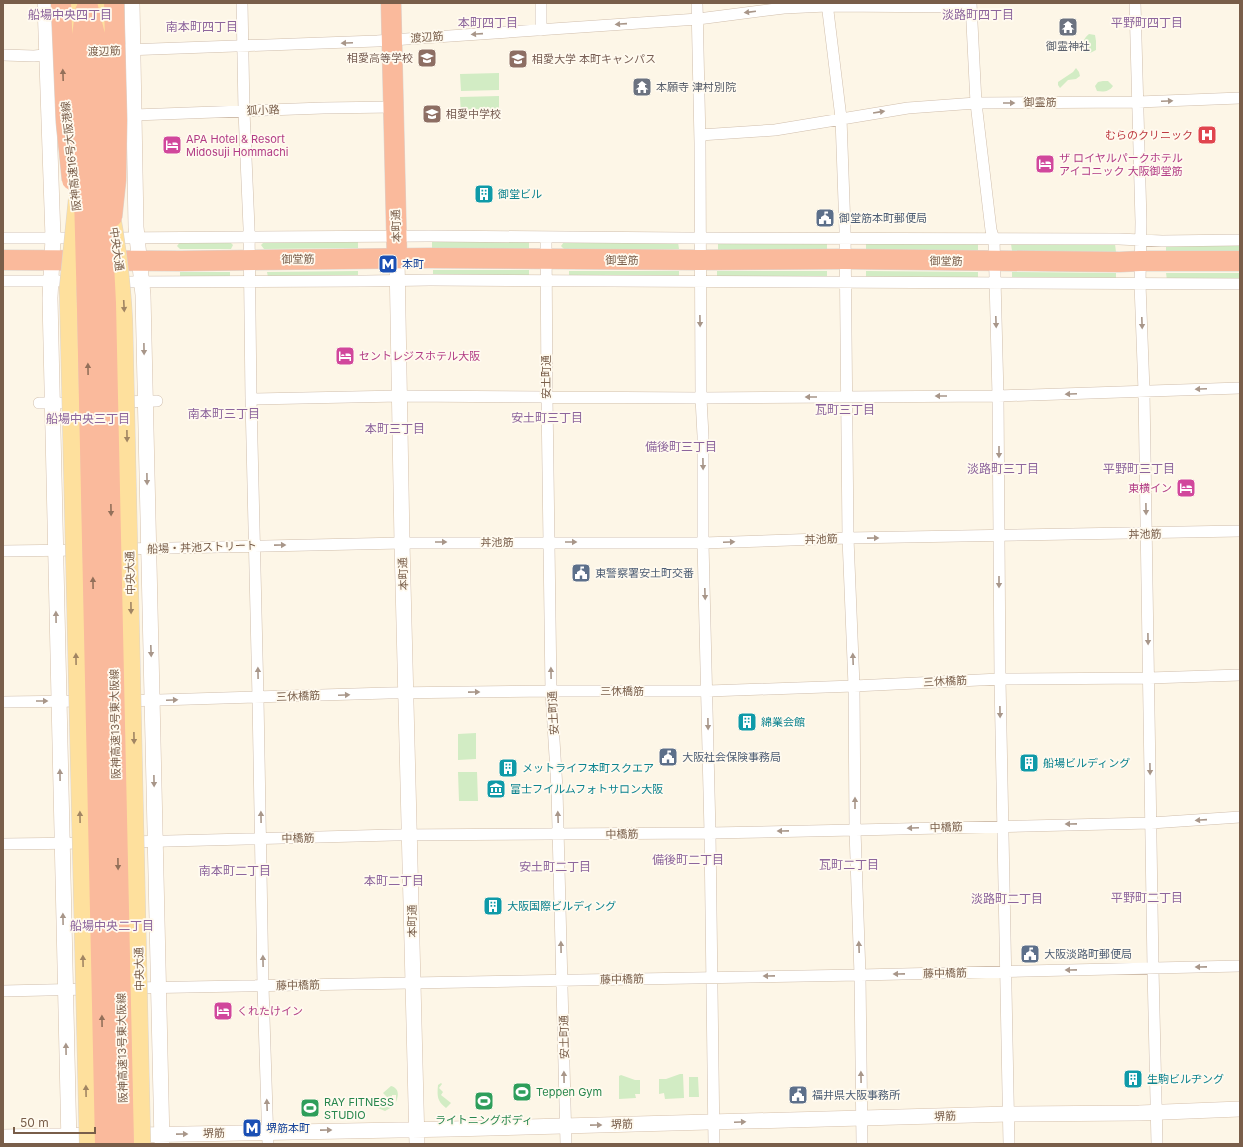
<svg xmlns="http://www.w3.org/2000/svg" width="1243" height="1147" font-family="Inter,'Noto Sans JP',sans-serif">
	<rect width="100%" height="100%" fill="#fdf6e7"/>
	<!-- green -->
	<path fill="#d2ecc4" d="M1089 34 1095 35 1096 41V50L1090 53H1085C1080 46 1083 39 1089 34Z
		M1076 68 1079 72 1080 76 1076 79 1068 80 1060 88 1058 85V82L1073 72Z
		M499 73V90L461 91 460 74Z
		M1103 81H1108L1113 86C1109 92 1103 92 1097 91L1095 86 1098 82Z
		M499 96V114L461 115 460 97Z
		M358 241V248L264 249 261 245 264 242Z
		M432 241 529 242V249L432 248Z
		M180 242H230L233 245 231 249H180L177 246Z
		M564 242H678L679 249H564L561 246Z
		M718 243H827V250L718 251Z
		M866 243H978V251H866Z
		M1011 244H1115L1116 252 1012 251Z
		M1240 245V253L1166 252V246Z
		M433 270H529V277L433 276Z
		M358 271V277H268L267 272Z
		M569 271H679V278L569 277Z
		M717 271H827V278L717 279Z
		M866 271 978 272V279H866Z
		M180 272H230V278H180Z
		M1012 272 1116 273V281L1012 280Z
		M1166 273H1240V280H1167Z
		M476 733V759L458 760V734Z
		M458 772H477L478 801H459Z
		M680 1074H683L684 1098 665 1099 664 1093 659 1094V1079H666Z
		M621 1075 635 1080H640V1094H635L636 1098 619 1099V1076Z
		M689 1077H698L699 1097H689Z
		M441 1083 442 1084 439 1088 443 1092 441 1095 451 1103 446 1108C437 1101 437 1096 438 1085Z
		M391 1086C399 1088 399 1095 396 1102V1095H392V1105L394 1106 385 1111 378 1108 388 1098 383 1093Z"/>
	<g fill="none" stroke-linecap="round" stroke-linejoin="round">
		<defs>
			<path id="street" d="M242 3 244 111 249 228 251 399 258 698 263 986 268 1144
				M541 3V30
				M697 3 700 143 701 398 703 436V543L710 833 714 1144
				M827 3 841 118 845 230 848 538 854 686 855 830 860 975 862 1144
				M971 3 976 103 991 230 994 239 998 396 1000 679 1009 1144
				M1135 3 1141 222 1140 284 1144 391 1153 968 1157 1144
				M125 50 377 41 698 19 784 8 827 6 971 7
				M3 55 34 56 54 54
				M134 115 323 108 393 107
				M700 135 775 130 908 108 976 103 1138 102 1240 98
				M546 237 547 397 551 691 557 789 566 1144
				M3 238H79
				M111 238 429 236 684 238 1119 239 1162 241 1240 240
				M3 281H74
				M116 282 365 281 430 280 1240 284
				M251 399 400 396 701 398 998 396 1240 388
				M120 402 157 401
				M39 403H77
				M123 549 402 543H703L848 538 1240 531
				M3 551 80 550
				M126 701 388 693 551 691H708L854 686 1000 679 1149 678 1240 675
				M3 702 84 701
				M129 842 394 835 710 833 855 830 1151 823 1240 817
				M3 844 88 843
				M133 988 860 975 1240 966
				M3 991 90 989"/>
			<path id="secondary" d="M45 3 53 238 50 298 69 1144
				M132 3 136 227 143 295 162 1143
				M397 258 402 543 417 1144
				M130 1135 451 1129 1009 1114 1139 1113 1240 1109
				M3 1137 100 1135"/>
			<path id="highway" d="M391 3 397 258
				M3 260 181 261 429 258 700 260 845 259 1120 262 1140 261H1240"/>
		</defs>
		<!-- street casing -->
		<use href="#street" stroke="#d0beac" stroke-width="12"/>
		<!-- secondary casing -->
		<use href="#secondary" stroke="#d6c1ac" stroke-width="16"/>
		<!-- highway casing -->
		<use href="#highway" stroke="#dcd5d0" stroke-width="21"/>
		<!-- street -->
		<use href="#street" stroke="#fff" stroke-width="11"/>
		<!-- secondary -->
		<use href="#secondary" stroke="#fff" stroke-width="15"/>
		<!-- highway -->
		<use href="#highway" stroke="#faba9c" stroke-width="20"/>
		<defs>
			<path id="primary-bridge" d="M75 3 76 33
				M101 3V41
				M77 199 68 288 88 1144
				M110 205C117 243 122 281 124 321L142 1144"/>
			<path id="highway-bridge" d="M61 3 66 122 72 180
				M87 3 95 35 98 56 101 205 106 303 124 1144
				M85 11 81 46 82 122 87 309 105 1144
				M112 217 116 180 117 120 114 3"/>
		</defs>
		<!-- primary-bridge casing -->
		<use href="#primary-bridge" stroke="#dcd5d0" stroke-width="18" stroke-linecap="butt"/>
		<!-- highway-bridge casing -->
		<use href="#highway-bridge" stroke="#dcd5d0" stroke-width="21" stroke-linecap="butt"/>
		<!-- primary-bridge -->
		<use href="#primary-bridge" stroke="#fee09d" stroke-width="17"/>
		<!-- highway-bridge -->
		<use href="#highway-bridge" stroke="#faba9c" stroke-width="20"/>
	</g>
	<!-- one-way arrows -->
	<defs><path id="oneway-solid" d="M-6-.8H1V-3.2L6.5 0L1 3.2V.8H-6Z"/></defs>
	<g fill="#a89689">
		<use href="#oneway-solid" transform="translate(750 12) rotate(173)"/>
		<use href="#oneway-solid" transform="translate(621 24) rotate(176)"/>
		<use href="#oneway-solid" transform="translate(477 34) rotate(176)"/>
		<use href="#oneway-solid" transform="translate(347 43) rotate(178)"/>
		<use href="#oneway-solid" transform="translate(1167 101) rotate(-3)"/>
		<use href="#oneway-solid" transform="translate(1009 103)"/>
		<use href="#oneway-solid" transform="translate(879 112) rotate(-9)"/>
		<use href="#oneway-solid" transform="translate(700 321) rotate(89)"/>
		<use href="#oneway-solid" transform="translate(996 322) rotate(88)"/>
		<use href="#oneway-solid" transform="translate(1142 323) rotate(88)"/>
		<use href="#oneway-solid" transform="translate(144 349) rotate(89)"/>
		<use href="#oneway-solid" transform="translate(1201 389) rotate(178)"/>
		<use href="#oneway-solid" transform="translate(1071 394) rotate(178)"/>
		<use href="#oneway-solid" transform="translate(941 396) rotate(180)"/>
		<use href="#oneway-solid" transform="translate(811 397) rotate(180)"/>
		<use href="#oneway-solid" transform="translate(999 452) rotate(90)"/>
		<use href="#oneway-solid" transform="translate(703 464) rotate(89)"/>
		<use href="#oneway-solid" transform="translate(147 479) rotate(89)"/>
		<use href="#oneway-solid" transform="translate(1146 509) rotate(89)"/>
		<use href="#oneway-solid" transform="translate(873 538) rotate(-1)"/>
		<use href="#oneway-solid" transform="translate(441 542)"/>
		<use href="#oneway-solid" transform="translate(571 542)"/>
		<use href="#oneway-solid" transform="translate(729 542) rotate(-2)"/>
		<use href="#oneway-solid" transform="translate(280 545) rotate(-1)"/>
		<use href="#oneway-solid" transform="translate(999 582) rotate(90)"/>
		<use href="#oneway-solid" transform="translate(705 594) rotate(88)"/>
		<use href="#oneway-solid" transform="translate(56 617) rotate(-91)"/>
		<use href="#oneway-solid" transform="translate(1148 639) rotate(89)"/>
		<use href="#oneway-solid" transform="translate(151 651) rotate(88)"/>
		<use href="#oneway-solid" transform="translate(853 659) rotate(-92)"/>
		<use href="#oneway-solid" transform="translate(258 673) rotate(-91)"/>
		<use href="#oneway-solid" transform="translate(551 673) rotate(-91)"/>
		<use href="#oneway-solid" transform="translate(474 692) rotate(-1)"/>
		<use href="#oneway-solid" transform="translate(344 695) rotate(-2)"/>
		<use href="#oneway-solid" transform="translate(172 700) rotate(-2)"/>
		<use href="#oneway-solid" transform="translate(42 701)"/>
		<use href="#oneway-solid" transform="translate(1000 712) rotate(89)"/>
		<use href="#oneway-solid" transform="translate(708 724) rotate(89)"/>
		<use href="#oneway-solid" transform="translate(1150 769) rotate(89)"/>
		<use href="#oneway-solid" transform="translate(60 775) rotate(-91)"/>
		<use href="#oneway-solid" transform="translate(154 781) rotate(89)"/>
		<use href="#oneway-solid" transform="translate(855 803) rotate(-90)"/>
		<use href="#oneway-solid" transform="translate(261 817) rotate(-91)"/>
		<use href="#oneway-solid" transform="translate(558 817) rotate(-92)"/>
		<use href="#oneway-solid" transform="translate(1201 820) rotate(176)"/>
		<use href="#oneway-solid" transform="translate(1071 824) rotate(179)"/>
		<use href="#oneway-solid" transform="translate(913 828) rotate(178)"/>
		<use href="#oneway-solid" transform="translate(783 831) rotate(179)"/>
		<use href="#oneway-solid" transform="translate(63 919) rotate(-91)"/>
		<use href="#oneway-solid" transform="translate(561 947) rotate(-91)"/>
		<use href="#oneway-solid" transform="translate(859 947) rotate(-92)"/>
		<use href="#oneway-solid" transform="translate(263 961) rotate(-91)"/>
		<use href="#oneway-solid" transform="translate(1201 967) rotate(179)"/>
		<use href="#oneway-solid" transform="translate(1071 970) rotate(179)"/>
		<use href="#oneway-solid" transform="translate(899 974) rotate(179)"/>
		<use href="#oneway-solid" transform="translate(769 976) rotate(179)"/>
		<use href="#oneway-solid" transform="translate(66 1049) rotate(-91)"/>
		<use href="#oneway-solid" transform="translate(564 1077) rotate(-91)"/>
		<use href="#oneway-solid" transform="translate(861 1077) rotate(-91)"/>
		<use href="#oneway-solid" transform="translate(267 1105) rotate(-92)"/>
		<use href="#oneway-solid" transform="translate(740 1122) rotate(-2)"/>
		<use href="#oneway-solid" transform="translate(596 1125) rotate(-1)"/>
		<use href="#oneway-solid" transform="translate(326 1130) rotate(-1)"/>
		<use href="#oneway-solid" transform="translate(182 1134) rotate(-1)"/>
	</g>
	<g fill="#93705a">
		<use href="#oneway-solid" transform="translate(63 75) rotate(-92)"/>
		<use href="#oneway-solid" transform="translate(88 369) rotate(-91)"/>
		<use href="#oneway-solid" transform="translate(111 510) rotate(89)"/>
		<use href="#oneway-solid" transform="translate(93 583) rotate(-91)"/>
		<use href="#oneway-solid" transform="translate(118 864) rotate(89)"/>
		<use href="#oneway-solid" transform="translate(102 1021) rotate(-91)"/>
	</g>
	<g fill="#a18563">
		<use href="#oneway-solid" transform="translate(124 306) rotate(87)"/>
		<use href="#oneway-solid" transform="translate(127 436) rotate(89)"/>
		<use href="#oneway-solid" transform="translate(131 608) rotate(89)"/>
		<use href="#oneway-solid" transform="translate(76 659) rotate(-91)"/>
		<use href="#oneway-solid" transform="translate(134 738) rotate(89)"/>
		<use href="#oneway-solid" transform="translate(80 817) rotate(-91)"/>
		<use href="#oneway-solid" transform="translate(83 961) rotate(-91)"/>
		<use href="#oneway-solid" transform="translate(86 1091) rotate(-91)"/>
	</g>
	<!-- icons -->
	<defs>
		<symbol id="temple-square" viewBox="-11 -11 22 22"><rect x="-9" y="-9" width="18" height="18" rx="4" fill="#6b7280" stroke="#fffaef"/><path d="M0-6L5-2H3V0L6.5 2.5H4V6H1.5V3h-3V6H-4V2.5H-6.5L-3 0V-2H-5Z" fill="#fff"/></symbol>
		<symbol id="school-square" viewBox="-11 -11 22 22"><rect x="-9" y="-9" width="18" height="18" rx="4" fill="#8d6e63" stroke="#fffaef"/><path d="M0-5L7-2L0 1L-7-2ZM-4 1L0 2.5L4 1V4Q0 6-4 4Z" fill="#fff"/></symbol>
		<symbol id="university-square" viewBox="-11 -11 22 22"><rect x="-9" y="-9" width="18" height="18" rx="4" fill="#8d6e63" stroke="#fffaef"/><path d="M0-5L7-2L0 1L-7-2ZM-4 1L0 2.5L4 1V4Q0 6-4 4Z" fill="#fff"/></symbol>
		<symbol id="hospital-square" viewBox="-11 -11 22 22"><rect x="-9" y="-9" width="18" height="18" rx="4" fill="#e0444e" stroke="#fffaef"/><path d="M-5-5h3v3.5h4V-5h3V5h-3V1.5h-4V5h-3Z" fill="#fff"/></symbol>
		<symbol id="hotel-square" viewBox="-11 -11 22 22"><rect x="-9" y="-9" width="18" height="18" rx="4" fill="#d1479c" stroke="#fffaef"/><path d="M-6-4.5h1.5V1H6V5H4.5V3h-9V5H-6ZM-4 0a1.8 1.8 0 1 1 3.6 0ZM.5 0V-2.5h3Q6-2.5 6 0Z" fill="#fff"/></symbol>
		<symbol id="building-square" viewBox="-11 -11 22 22"><rect x="-9" y="-9" width="18" height="18" rx="4" fill="#0f9aa8" stroke="#fffaef"/><path d="M-4-6H4V6H1V3H-1V6H-4ZM-2.5-4.3h1.7v1.8h-1.7ZM.8-4.3h1.7v1.8H.8ZM-2.5-1h1.7V.8h-1.7ZM.8-1h1.7V.8H.8Z" fill="#fff"/></symbol>
		<symbol id="civic-square" viewBox="-11 -11 22 22"><rect x="-9" y="-9" width="18" height="18" rx="4" fill="#5c6f8a" stroke="#fffaef"/><path d="M-.6-6.5H3V-4.5H.6V-3L4-1V1h2V6H-6V1h2V-1L-.6-3ZM-1.2 2.5V6h2.4V2.5Z" fill="#fff"/></symbol>
		<symbol id="metro-square" viewBox="-11 -11 22 22"><rect x="-9" y="-9" width="18" height="18" rx="4" fill="#1a4fb4" stroke="#fffaef"/><path d="M-5.5 5V-5H-3L0 0L3-5H5.5V5H3V-.5L0 4L-3-.5V5Z" fill="#fff"/></symbol>
		<symbol id="museum-square" viewBox="-11 -11 22 22"><rect x="-9" y="-9" width="18" height="18" rx="4" fill="#0f9aa8" stroke="#fffaef"/><path d="M0-6L6-3V-2H-6V-3ZM-5-1h2V3h-2ZM-1-1h2V3h-2ZM3-1h2V3H3ZM-6 4H6V6H-6Z" fill="#fff"/></symbol>
		<symbol id="stadium-square" viewBox="-11 -11 22 22"><rect x="-9" y="-9" width="18" height="18" rx="4" fill="#2e9e5b" stroke="#fffaef"/><path d="M0-5a6.5 5 0 1 0 0 10a6.5 5 0 1 0 0-10ZM-3.5-1.8h7v3.6h-7Z" fill="#fff"/></symbol>
	</defs>
	<g fill-rule="evenodd">
		<use href="#temple-square" x="1057" y="16" width="22" height="22"/>
		<use href="#school-square" x="416" y="47" width="22" height="22"/>
		<use href="#university-square" x="507" y="48" width="22" height="22"/>
		<use href="#temple-square" x="631" y="76" width="22" height="22"/>
		<use href="#school-square" x="421" y="103" width="22" height="22"/>
		<use href="#hospital-square" x="1196" y="124" width="22" height="22"/>
		<use href="#hotel-square" x="161" y="134" width="22" height="22"/>
		<use href="#hotel-square" x="1034" y="153" width="22" height="22"/>
		<use href="#building-square" x="473" y="183" width="22" height="22"/>
		<use href="#civic-square" x="814" y="207" width="22" height="22"/>
		<use href="#metro-square" x="377" y="253" width="22" height="22"/>
		<use href="#hotel-square" x="334" y="345" width="22" height="22"/>
		<use href="#hotel-square" x="1175" y="477" width="22" height="22"/>
		<use href="#civic-square" x="570" y="562" width="22" height="22"/>
		<use href="#building-square" x="736" y="711" width="22" height="22"/>
		<use href="#civic-square" x="657" y="746" width="22" height="22"/>
		<use href="#building-square" x="1018" y="752" width="22" height="22"/>
		<use href="#building-square" x="497" y="757" width="22" height="22"/>
		<use href="#museum-square" x="485" y="778" width="22" height="22"/>
		<use href="#building-square" x="482" y="895" width="22" height="22"/>
		<use href="#civic-square" x="1019" y="943" width="22" height="22"/>
		<use href="#hotel-square" x="212" y="1000" width="22" height="22"/>
		<use href="#building-square" x="1122" y="1068" width="22" height="22"/>
		<use href="#stadium-square" x="511" y="1081" width="22" height="22"/>
		<use href="#civic-square" x="787" y="1084" width="22" height="22"/>
		<use href="#stadium-square" x="473" y="1090" width="22" height="22"/>
		<use href="#stadium-square" x="299" y="1097" width="22" height="22"/>
		<use href="#metro-square" x="241" y="1117" width="22" height="22"/>
	</g>
	<g text-anchor="middle" dominant-baseline="central" stroke-width="3.5" stroke-linejoin="round" paint-order="stroke">
		<!-- street labels -->
		<g font-size="11" fill="#795e4a" stroke="#fffaef">
			<text transform="translate(427 37) rotate(-4)">渡辺筋</text>
			<text transform="translate(104 51) rotate(-2)">渡辺筋</text>
			<text x="1040" y="102">御霊筋</text>
			<text transform="translate(263 110) rotate(-2)">狐小路</text>
			<text transform="translate(71 156) rotate(-96)">阪神高速16号大阪港線</text>
			<text transform="translate(396 226) rotate(-92)">本町通</text>
			<text transform="translate(117 249) rotate(82)">中央大通</text>
			<text transform="translate(298 259) rotate(-1)">御堂筋</text>
			<text x="622" y="260">御堂筋</text>
			<text transform="translate(946 261) rotate(1)">御堂筋</text>
			<text transform="translate(546 377) rotate(-90)">安土町通</text>
			<text transform="translate(1145 534) rotate(-1)">丼池筋</text>
			<text transform="translate(821 539) rotate(-2)">丼池筋</text>
			<text x="497" y="542">丼池筋</text>
			<text transform="translate(202 547) rotate(-2)">船場・丼池ストリート</text>
			<text transform="translate(130 573) rotate(-91)">中央大通</text>
			<text transform="translate(403 574) rotate(-92)">本町通</text>
			<text transform="translate(945 681) rotate(-3)">三休橋筋</text>
			<text x="622" y="691">三休橋筋</text>
			<text transform="translate(298 696) rotate(-2)">三休橋筋</text>
			<text transform="translate(553 713) rotate(-93)">安土町通</text>
			<text transform="translate(115 724) rotate(-91)">阪神高速13号東大阪線</text>
			<text transform="translate(946 827) rotate(-2)">中橋筋</text>
			<text transform="translate(622 834) rotate(-1)">中橋筋</text>
			<text transform="translate(298 838) rotate(-1)">中橋筋</text>
			<text transform="translate(412 921) rotate(-91)">本町通</text>
			<text transform="translate(139 969) rotate(-91)">中央大通</text>
			<text transform="translate(945 973) rotate(-1)">藤中橋筋</text>
			<text transform="translate(622 979) rotate(-1)">藤中橋筋</text>
			<text transform="translate(298 985) rotate(-1)">藤中橋筋</text>
			<text transform="translate(564 1037) rotate(-91)">安土町通</text>
			<text transform="translate(122 1048) rotate(-91)">阪神高速13号東大阪線</text>
			<text transform="translate(945 1116) rotate(-2)">堺筋</text>
			<text transform="translate(622 1124) rotate(-1)">堺筋</text>
			<text transform="translate(214 1133) rotate(-1)">堺筋</text>
		</g>
		<!-- worship labels -->
		<g font-size="11" fill="#5b616d" stroke="#fffaef">
			<text x="1068" y="46">御霊神社</text>
			<text x="656" y="87" text-anchor="start">本願寺 津村別院</text>
		</g>
		<!-- education labels -->
		<g font-size="11" fill="#785e54" stroke="#fffaef" text-anchor="start">
			<text x="413" y="58" text-anchor="end">相愛高等学校</text>
			<text x="532" y="59">相愛大学 本町キャンパス</text>
			<text x="446" y="114">相愛中学校</text>
		</g>
		<!-- health labels -->
		<g font-size="11" fill="#be3a42" stroke="#fffaef" text-anchor="end">
			<text x="1193" y="135">むらのクリニック</text>
		</g>
		<!-- hotel labels -->
		<g font-size="11" fill="#b23c85" stroke="#fffaef" text-anchor="start">
			<text x="186" y="139">APA Hotel &amp; Resort<tspan x="186" dy="13">Midosuji Hommachi</tspan></text>
			<text x="1059" y="158">ザ ロイヤルパークホテル<tspan x="1059" dy="13">アイコニック 大阪御堂筋</tspan></text>
			<text x="359" y="356">セントレジスホテル大阪</text>
			<text x="1172" y="488" text-anchor="end">東横イン</text>
			<text x="237" y="1011">くれたけイン</text>
		</g>
		<!-- culture labels -->
		<g font-size="11" fill="#0d838f" stroke="#fffaef" text-anchor="start">
			<text x="498" y="194">御堂ビル</text>
			<text x="761" y="722">綿業会館</text>
			<text x="1043" y="763">船場ビルディング</text>
			<text x="522" y="768">メットライフ本町スクエア</text>
			<text x="510" y="789">富士フイルムフォトサロン大阪</text>
			<text x="507" y="906">大阪国際ビルディング</text>
			<text x="1147" y="1079">生駒ビルヂング</text>
		</g>
		<!-- service labels -->
		<g font-size="11" fill="#4e5e75" stroke="#fffaef" text-anchor="start">
			<text x="839" y="218">御堂筋本町郵便局</text>
			<text x="595" y="573">東警察署安土町交番</text>
			<text x="682" y="757">大阪社会保険事務局</text>
			<text x="1044" y="954">大阪淡路町郵便局</text>
			<text x="812" y="1095">福井県大阪事務所</text>
		</g>
		<!-- transit labels -->
		<g font-size="11" fill="#164399" stroke="#fffaef" text-anchor="start">
			<text x="402" y="264">本町</text>
			<text x="266" y="1128">堺筋本町</text>
		</g>
		<!-- leisure labels -->
		<g font-size="11" fill="#27864d" stroke="#fffaef" text-anchor="start">
			<text x="536" y="1092">Teppen Gym</text>
			<text x="324" y="1102">RAY FITNESS<tspan x="324" dy="13">STUDIO</tspan></text>
			<text x="484" y="1120" text-anchor="middle">ライトニングボディ</text>
		</g>
		<!-- neighbourhood labels -->
		<g font-size="12" fill="#8d659c" stroke="#fffaef">
			<text x="70" y="14">船場中央四丁目</text>
			<text x="978" y="14">淡路町四丁目</text>
			<text x="488" y="22">本町四丁目</text>
			<text x="1147" y="22">平野町四丁目</text>
			<text x="202" y="26">南本町四丁目</text>
			<text x="845" y="409">瓦町三丁目</text>
			<text x="224" y="413">南本町三丁目</text>
			<text x="547" y="417">安土町三丁目</text>
			<text x="88" y="418">船場中央三丁目</text>
			<text x="395" y="428">本町三丁目</text>
			<text x="681" y="446">備後町三丁目</text>
			<text x="1003" y="468">淡路町三丁目</text>
			<text x="1139" y="468">平野町三丁目</text>
			<text x="688" y="859">備後町二丁目</text>
			<text x="849" y="864">瓦町二丁目</text>
			<text x="555" y="866">安土町二丁目</text>
			<text x="235" y="870">南本町二丁目</text>
			<text x="394" y="880">本町二丁目</text>
			<text x="1147" y="897">平野町二丁目</text>
			<text x="1007" y="898">淡路町二丁目</text>
			<text x="112" y="925">船場中央二丁目</text>
		</g>
	</g>
	<!-- border -->
	<rect width="1243" height="1147" fill="none" stroke="#795e4a" stroke-width="8"/>
	<!-- scale -->
	<path d="M14 1127v6h81v-6" fill="none" stroke="#795e4a" stroke-width="2"/>
	<text x="20" y="1127" font-size="12" fill="#795e4a" stroke="#fffaef" stroke-width="3" paint-order="stroke">50 m</text>
</svg>
